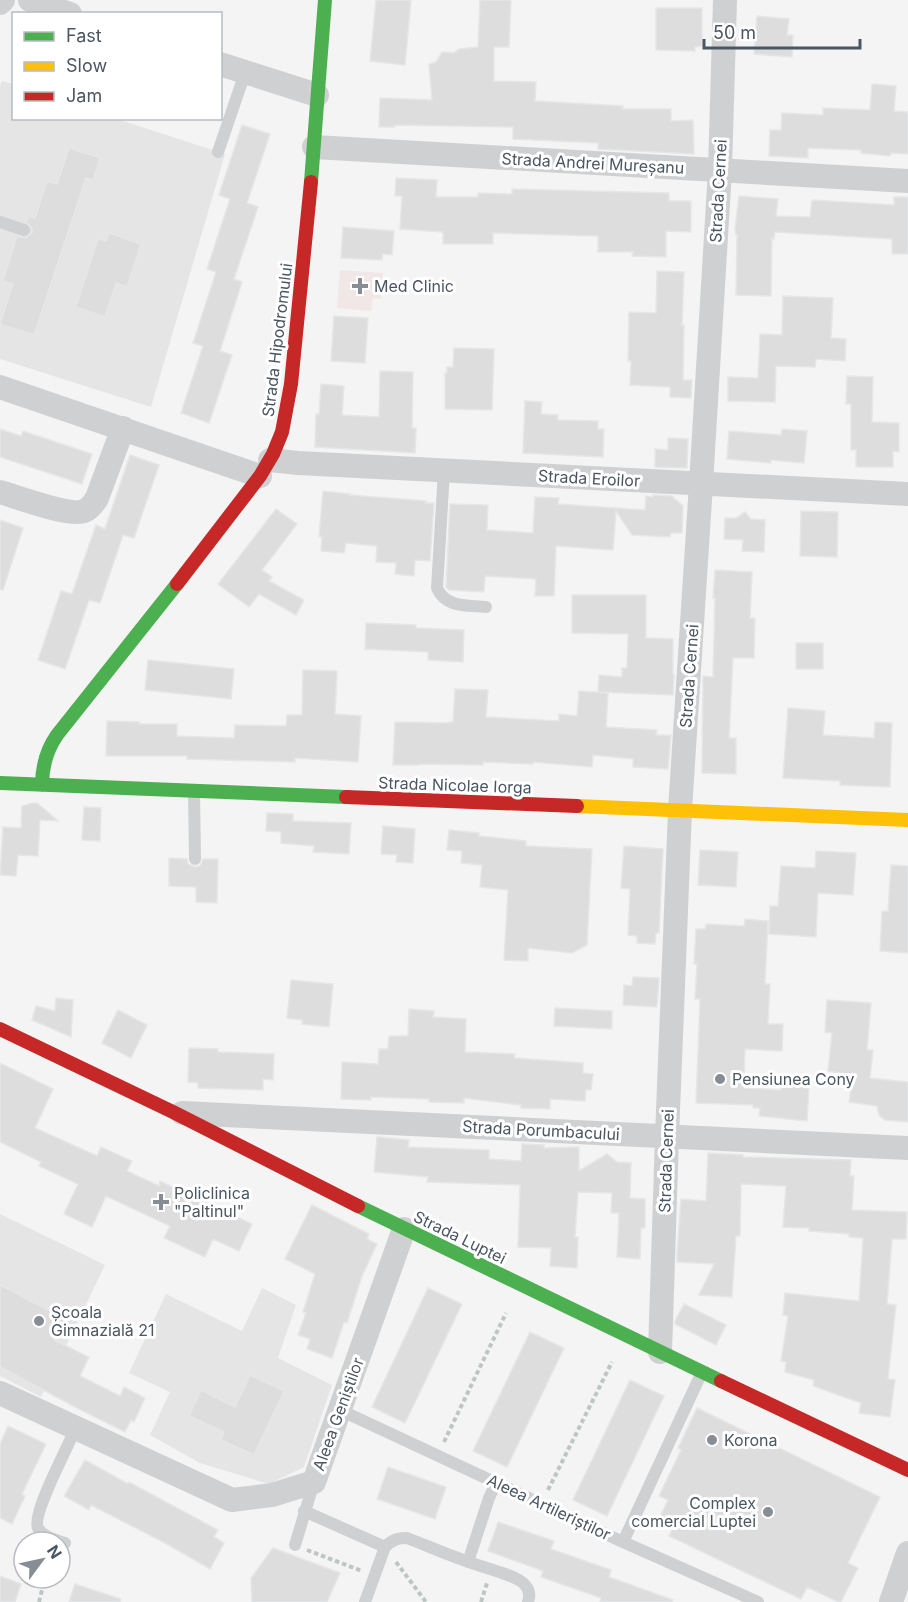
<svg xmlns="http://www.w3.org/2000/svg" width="908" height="1602" font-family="Inter,sans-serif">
	<rect width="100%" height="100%" fill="#f4f4f4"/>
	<!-- education -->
	<path fill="#e6e5e6" d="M2 81 13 84 14 118 117 119 225 154 151 407 0 359V87Z
		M0 1214 105 1265 41 1397 0 1376Z
		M262 1288 296 1305 278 1358 332 1385 304 1467 269 1484 200 1463 150 1435 170 1392 129 1373 166 1294 242 1331Z"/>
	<!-- medical -->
	<path fill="#f1e7e6" d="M340 270 383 273 381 299 373 298 371 311 337 308Z"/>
	<!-- building -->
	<path fill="#ddddde" stroke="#e5e6e7" stroke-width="1.5" d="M376 0H411L405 65 370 61Z
		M480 0H511L509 47H494V81L536 82 535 101 623 106 622 109H671V121L693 120 694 154 598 149V143L513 139V127L395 125V127H379L380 98 432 100 429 64 436 62 442 52 453 53 459 49 478 47Z
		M656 8H702V46L695 47V51L656 50Z
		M757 16 789 19 787 35H793L792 57 754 54Z
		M872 84 896 86 894 111 908 112V154L891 153 890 156 861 153V150L808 148V158L769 156 770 130H781L782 113 823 115V108L870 110Z
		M242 125 270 134 247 203 258 207 234 279 242 282 220 351 232 355 209 423 181 413 203 346 193 343 216 272 207 269 230 199 219 195Z
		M69 148 100 158 93 180 86 178 34 335 0 324 13 284 3 281 17 236 26 238 32 233V228L26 222 29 216 35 218 47 181 57 184Z
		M396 178 437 180 436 197H478V193L512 194V189L669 193V201H691V232L666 231V257L632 256 633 252H598V236L493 233V244H443V232L400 229 402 196H395Z
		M739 196 778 199 776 216 810 217 812 200 894 205V197H908V254H892V239L775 232 774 239 772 238 771 296 736 295 737 235H736L735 229Z
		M343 227 394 231 392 255 383 254 382 260 341 258Z
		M109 233 141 244 127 287 116 283 105 317 76 307 98 239 106 241Z
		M657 271 684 272 682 325H684L683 380H692L691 398 670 397V387L630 385 631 361H628L629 312 656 313Z
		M783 296 833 298 831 338 846 339 845 361 816 359 815 367 776 366 775 402 728 401V377L758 378 760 334 782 335Z
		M334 316 368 318 365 363 331 361Z
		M454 348 494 349 492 410 445 409V373H447V367H453Z
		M380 371 413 372 412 428H416L415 453 315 447 316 414H319L321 384 344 386 342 415 379 417Z
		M847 376 873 377 872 422 899 423V452L893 451V467H856V450H851V404H846Z
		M525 401 542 402 541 414 558 415V420L598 421V429H604L603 457 523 453Z
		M0 429 21 436 23 431 92 454 82 484 0 457Z
		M782 429 807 431 804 463 771 460V463L727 459 729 431 781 435Z
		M668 438 688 439 687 468 655 467V449L668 450Z
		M130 455 159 465 134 538 123 535 100 603 89 600 65 669 38 660 61 591 72 594 96 525 105 529Z
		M323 491 350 494 349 495 426 501V503H434L430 561 415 560 414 576 395 574 396 563 376 562 377 546 346 543 344 553 321 551 322 537H319Z
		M653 495 672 496 683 506 682 533H671L670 537 632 535 616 511 613 550 556 546 554 596H535L536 579 485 576 484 592 449 590 446 587 450 504 488 505 487 530 533 533 535 497 559 498 558 504 645 510 646 496 653 497Z
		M276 509 297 524 262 570 272 577 269 581 304 600 296 615 259 594 249 607 218 584Z
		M801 511 838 512 837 557 800 556Z
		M745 512 751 519 765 520 764 552 742 551 743 540 724 539 725 518H736Z
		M0 520 23 528 3 590 0 589Z
		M715 570 752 572 750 618H755L754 658H733L729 738H736V774L702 773 703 676 713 677 715 598H713Z
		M572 595H646V638L673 639V675H674L673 695 598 692 599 675 622 677V668H627L628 634 572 633Z
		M366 623 416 625V628L464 630 463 662 428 660V652L365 649Z
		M796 643H823V669H796Z
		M148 660 234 669 231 699 145 690Z
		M303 670 337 671 335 714 361 716 358 762 295 758V762L187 759V756H106L107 721 139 722V724H177V736L234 738 235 725 286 726 287 715H302Z
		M455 689 488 690 486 717 559 721V714L577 716 579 691 608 693 606 727 657 730 656 735H671L668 769 633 767V759L593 755 592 767 533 762V764L483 762V765L419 764V765H393L395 722 449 723V722H453Z
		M788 708 825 711 823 735 874 738 875 722 892 723 890 787 840 785V781L783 778Z
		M33 803H37L58 821 40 820 38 856 18 855 16 876 0 875 3 827 21 828 22 806Z
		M84 807 101 808 100 841 82 840Z
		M267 813 293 814V821L351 823 349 854 313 852 314 846 281 843V832L266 831Z
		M383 826 415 829 413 863 396 862 397 855 381 854Z
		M449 830 479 833V836L526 841V846L592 849 587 945 572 953 528 948V961L504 960 508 890 480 887 482 865 461 863 462 851 447 850Z
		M624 846 663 849 659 933H656L655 944 637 943V936L628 935 630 889 621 888Z
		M700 850 738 852 736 887 698 885Z
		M816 851 856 853 853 895 818 893 816 937 769 934 770 906H778L781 866 815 868Z
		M169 858 187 859 188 864 195 867 200 866 203 859H218L217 903 196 902V887L169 886Z
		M891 865 908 866V953L880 951 882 911H888Z
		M745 919 768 921 765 984H770L768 1024H783L782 1051 745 1049 744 1088 781 1090 782 1085 809 1087 807 1121 759 1116 760 1108H753V1105L696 1103 700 999H695L697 964H694L696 929H705L706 924 744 926Z
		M633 977 659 978 657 1007 623 1005 624 985 632 986Z
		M291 980 333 984 329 1027 302 1024V1020L287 1018Z
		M56 998 73 1000 71 1037 32 1020 36 1006 55 1011Z
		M827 1000 871 1003 867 1050H873L870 1078 908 1082V1122L885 1120 879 1115 877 1106 849 1102 853 1075 828 1071 832 1033 825 1032Z
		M555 1008 612 1011V1029L554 1026Z
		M409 1009 434 1011 433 1017 466 1019 465 1052 515 1054 514 1058 583 1063V1073L593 1074 591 1090H586L585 1101 550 1099V1109L521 1108V1105L464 1098V1103L429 1102V1099L371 1097V1100L341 1099 342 1062 378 1064 379 1049H388L389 1036H408Z
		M118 1010 147 1025 131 1058 102 1043Z
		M189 1048 218 1049V1052L274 1054 273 1080 263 1079V1090L198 1088V1083L188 1082Z
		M0 1063 53 1089 35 1128 97 1156 101 1147 132 1161 127 1171 159 1186 160 1181 252 1224 239 1251 213 1239 205 1257 164 1238 170 1226 106 1196 92 1227 64 1214 78 1184 39 1166 41 1162 0 1142Z
		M377 1137 409 1140 408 1147 489 1150V1159L521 1161 522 1144 544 1145V1148L579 1147V1171L607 1154 617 1162 631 1163 630 1198 645 1199V1228H641L640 1259 617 1257 619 1213H611L612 1193 578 1192 575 1237H578L577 1268 550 1266 551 1248 518 1247 520 1185 427 1182 428 1177 374 1172Z
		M708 1153 743 1155V1157L851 1160 850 1176H854L852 1210 907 1212 906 1239H892L887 1304 896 1305 888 1379 895 1380 890 1417 859 1413 861 1403 813 1386 814 1380 785 1372 786 1362 781 1361 788 1316 783 1315 785 1293 859 1301 863 1238 849 1237V1234L809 1231V1228L783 1227 786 1186 741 1184 740 1236H736L732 1297 699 1295 714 1264 677 1262V1255L681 1199 706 1201Z
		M312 1205 369 1234 367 1239 377 1244 362 1276 347 1323 344 1322 332 1358 307 1349 310 1339 298 1335 306 1313 303 1312 315 1274 285 1259Z
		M0 1285 65 1319 54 1340 89 1357 80 1376 120 1396 124 1387 145 1398 134 1422 131 1420 125 1432 75 1407 0 1367Z
		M428 1288 462 1304 405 1423 372 1407Z
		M684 1304 726 1325 716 1345 675 1324V1321Z
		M530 1332 564 1348 507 1467 473 1451Z
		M250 1375 284 1391 254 1455 221 1440 224 1432 189 1416 201 1390 235 1407Z
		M630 1380 664 1396 607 1516 573 1500Z
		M697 1408 880 1497 848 1563 858 1568 841 1602H838L807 1587 801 1599 669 1536 672 1530 657 1523 668 1500 659 1496 681 1450 678 1448Z
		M8 1426 46 1444 22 1494 25 1496 12 1524 0 1518V1444Z
		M85 1460 128 1484 129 1482 218 1530 214 1537 224 1543 210 1569 165 1543 91 1505 89 1510 64 1496Z
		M388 1467 446 1487 435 1519 377 1499Z
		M498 1522 554 1541 551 1549 611 1570 609 1577 673 1600 672 1602H600L601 1598 541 1577 543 1571 488 1551Z
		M273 1548 340 1573 327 1602H252L251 1578Z
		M0 1576 21 1584 15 1602H0Z
		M75 1584 121 1599 120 1602H69Z"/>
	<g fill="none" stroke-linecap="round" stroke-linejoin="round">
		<!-- path -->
		<path stroke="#bcc7c4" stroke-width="4" stroke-dasharray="4.5 3" stroke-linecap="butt" d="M444 1442 506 1313
			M548 1490 612 1362
			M307 1550 362 1571
			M396 1562 426 1602
			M39 1602 45 1578
			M481 1602 487 1583"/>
		<!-- lane -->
		<path stroke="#ced0d2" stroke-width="12" d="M218 152 245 73
			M0 222 24 230
			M444 471 437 588C446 608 466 605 486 607
			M194 792 195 859
			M340 1410 623 1542 758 1602
			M304 1511 385 1547
			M623 1542 702 1372
			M65 1543C56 1540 42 1537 38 1528 31 1514 69 1446 75 1429
			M295 1545 314 1482
			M468 1562 489 1498 496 1483
			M365 1602 385 1547C392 1540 397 1538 407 1538 428 1546 448 1555 469 1562 483 1568 516 1574 525 1585 530 1590 530 1596 528 1602"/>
		<!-- street -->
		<path stroke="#ced0d2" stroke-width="24" d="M30 0 70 14
			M0 3 3 0
			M220 64 317 95
			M314 147 908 181
			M0 387 260 476
			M270 460 298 463 908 494
			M0 492C17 497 70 517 84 511 90 509 94 503 97 498L123 428
			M182 1113 908 1148
			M660 1352 667 1136 680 810 701 484 720 170 725 0
			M0 1393 232 1500 272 1495 314 1482 404 1229
			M891 1602 908 1553"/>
		<!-- fast -->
		<path stroke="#4caf50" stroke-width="14" d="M311 182 325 0
			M0 783 346 797
			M42 785C42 766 46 751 57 735L177 584
			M358 1206 721 1381"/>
		<!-- slow -->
		<path stroke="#ffc107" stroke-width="14" d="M577 806 908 820"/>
		<!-- jam -->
		<path stroke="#c62828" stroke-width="14" d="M177 584 260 476 273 454 282 432 291 384 311 182
			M346 797 577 806
			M0 1029 173 1112 358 1206
			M721 1381 908 1470"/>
	</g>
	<!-- markers -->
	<g fill="#868d94" stroke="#fff" stroke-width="2">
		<path d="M357 277h6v6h6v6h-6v6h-6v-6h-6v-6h6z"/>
		<circle cx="720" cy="1079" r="6"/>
		<path d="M158 1193h6v6h6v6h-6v6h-6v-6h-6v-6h6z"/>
		<circle cx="39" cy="1321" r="6"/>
		<circle cx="712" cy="1440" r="6"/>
		<circle cx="768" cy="1512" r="6"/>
	</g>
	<g text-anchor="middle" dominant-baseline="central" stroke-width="6" stroke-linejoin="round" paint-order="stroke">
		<!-- street labels -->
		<g font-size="16" fill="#4a5661" stroke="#fff">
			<text transform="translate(593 163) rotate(3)">Strada Andrei Mureșanu</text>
			<text transform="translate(718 191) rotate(-87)">Strada Cernei</text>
			<text transform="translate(277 340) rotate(-83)">Strada Hipodromului</text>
			<text transform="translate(589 478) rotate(3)">Strada Eroilor</text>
			<text transform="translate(689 676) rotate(-86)">Strada Cernei</text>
			<text transform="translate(455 785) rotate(2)">Strada Nicolae Iorga</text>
			<text transform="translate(541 1130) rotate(3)">Strada Porumbacului</text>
			<text transform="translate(666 1161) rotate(-88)">Strada Cernei</text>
			<text transform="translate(460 1237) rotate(26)">Strada Luptei</text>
			<text transform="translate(338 1414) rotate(-70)">Aleea Geniștilor</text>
			<text transform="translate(549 1507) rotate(25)">Aleea Artileriștilor</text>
		</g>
		<!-- poi labels -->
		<g font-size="16" fill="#4a5661" stroke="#fff" text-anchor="start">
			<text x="374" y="286">Med Clinic</text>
			<text x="732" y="1079">Pensiunea Cony</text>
			<text x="174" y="1193">Policlinica<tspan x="174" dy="18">"Paltinul"</tspan></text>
			<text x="51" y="1312">Școala<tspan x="51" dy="18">Gimnazială 21</tspan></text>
			<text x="724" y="1440">Korona</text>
			<text x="756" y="1503" text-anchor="end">Complex<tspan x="756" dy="18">comercial Luptei</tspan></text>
		</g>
	</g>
	<!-- legend -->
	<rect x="12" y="12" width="210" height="108" fill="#ffffff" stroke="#b7bbc0" stroke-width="1.5"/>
	<rect x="24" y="32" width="30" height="9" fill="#4caf50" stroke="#b7bbc0" stroke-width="1.5"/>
	<text x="66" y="42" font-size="18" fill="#4a5661">Fast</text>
	<rect x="24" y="62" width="30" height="9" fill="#ffc107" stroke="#b7bbc0" stroke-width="1.5"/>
	<text x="66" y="72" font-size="18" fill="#4a5661">Slow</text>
	<rect x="24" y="92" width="30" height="9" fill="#c62828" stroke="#b7bbc0" stroke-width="1.5"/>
	<text x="66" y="102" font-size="18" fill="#4a5661">Jam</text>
	<!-- north arrow -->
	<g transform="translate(42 1560) rotate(57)"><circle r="28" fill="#ffffff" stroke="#b7bbc0" stroke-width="1.5"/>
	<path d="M0-4.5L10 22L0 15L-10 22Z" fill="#868d94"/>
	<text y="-9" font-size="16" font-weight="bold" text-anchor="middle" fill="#4a5661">N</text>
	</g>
	<!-- scale -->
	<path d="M704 39v9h156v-9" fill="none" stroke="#4a5661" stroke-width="3"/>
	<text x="713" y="39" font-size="18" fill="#4a5661" stroke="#ffffff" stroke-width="4.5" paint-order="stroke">50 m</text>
</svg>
